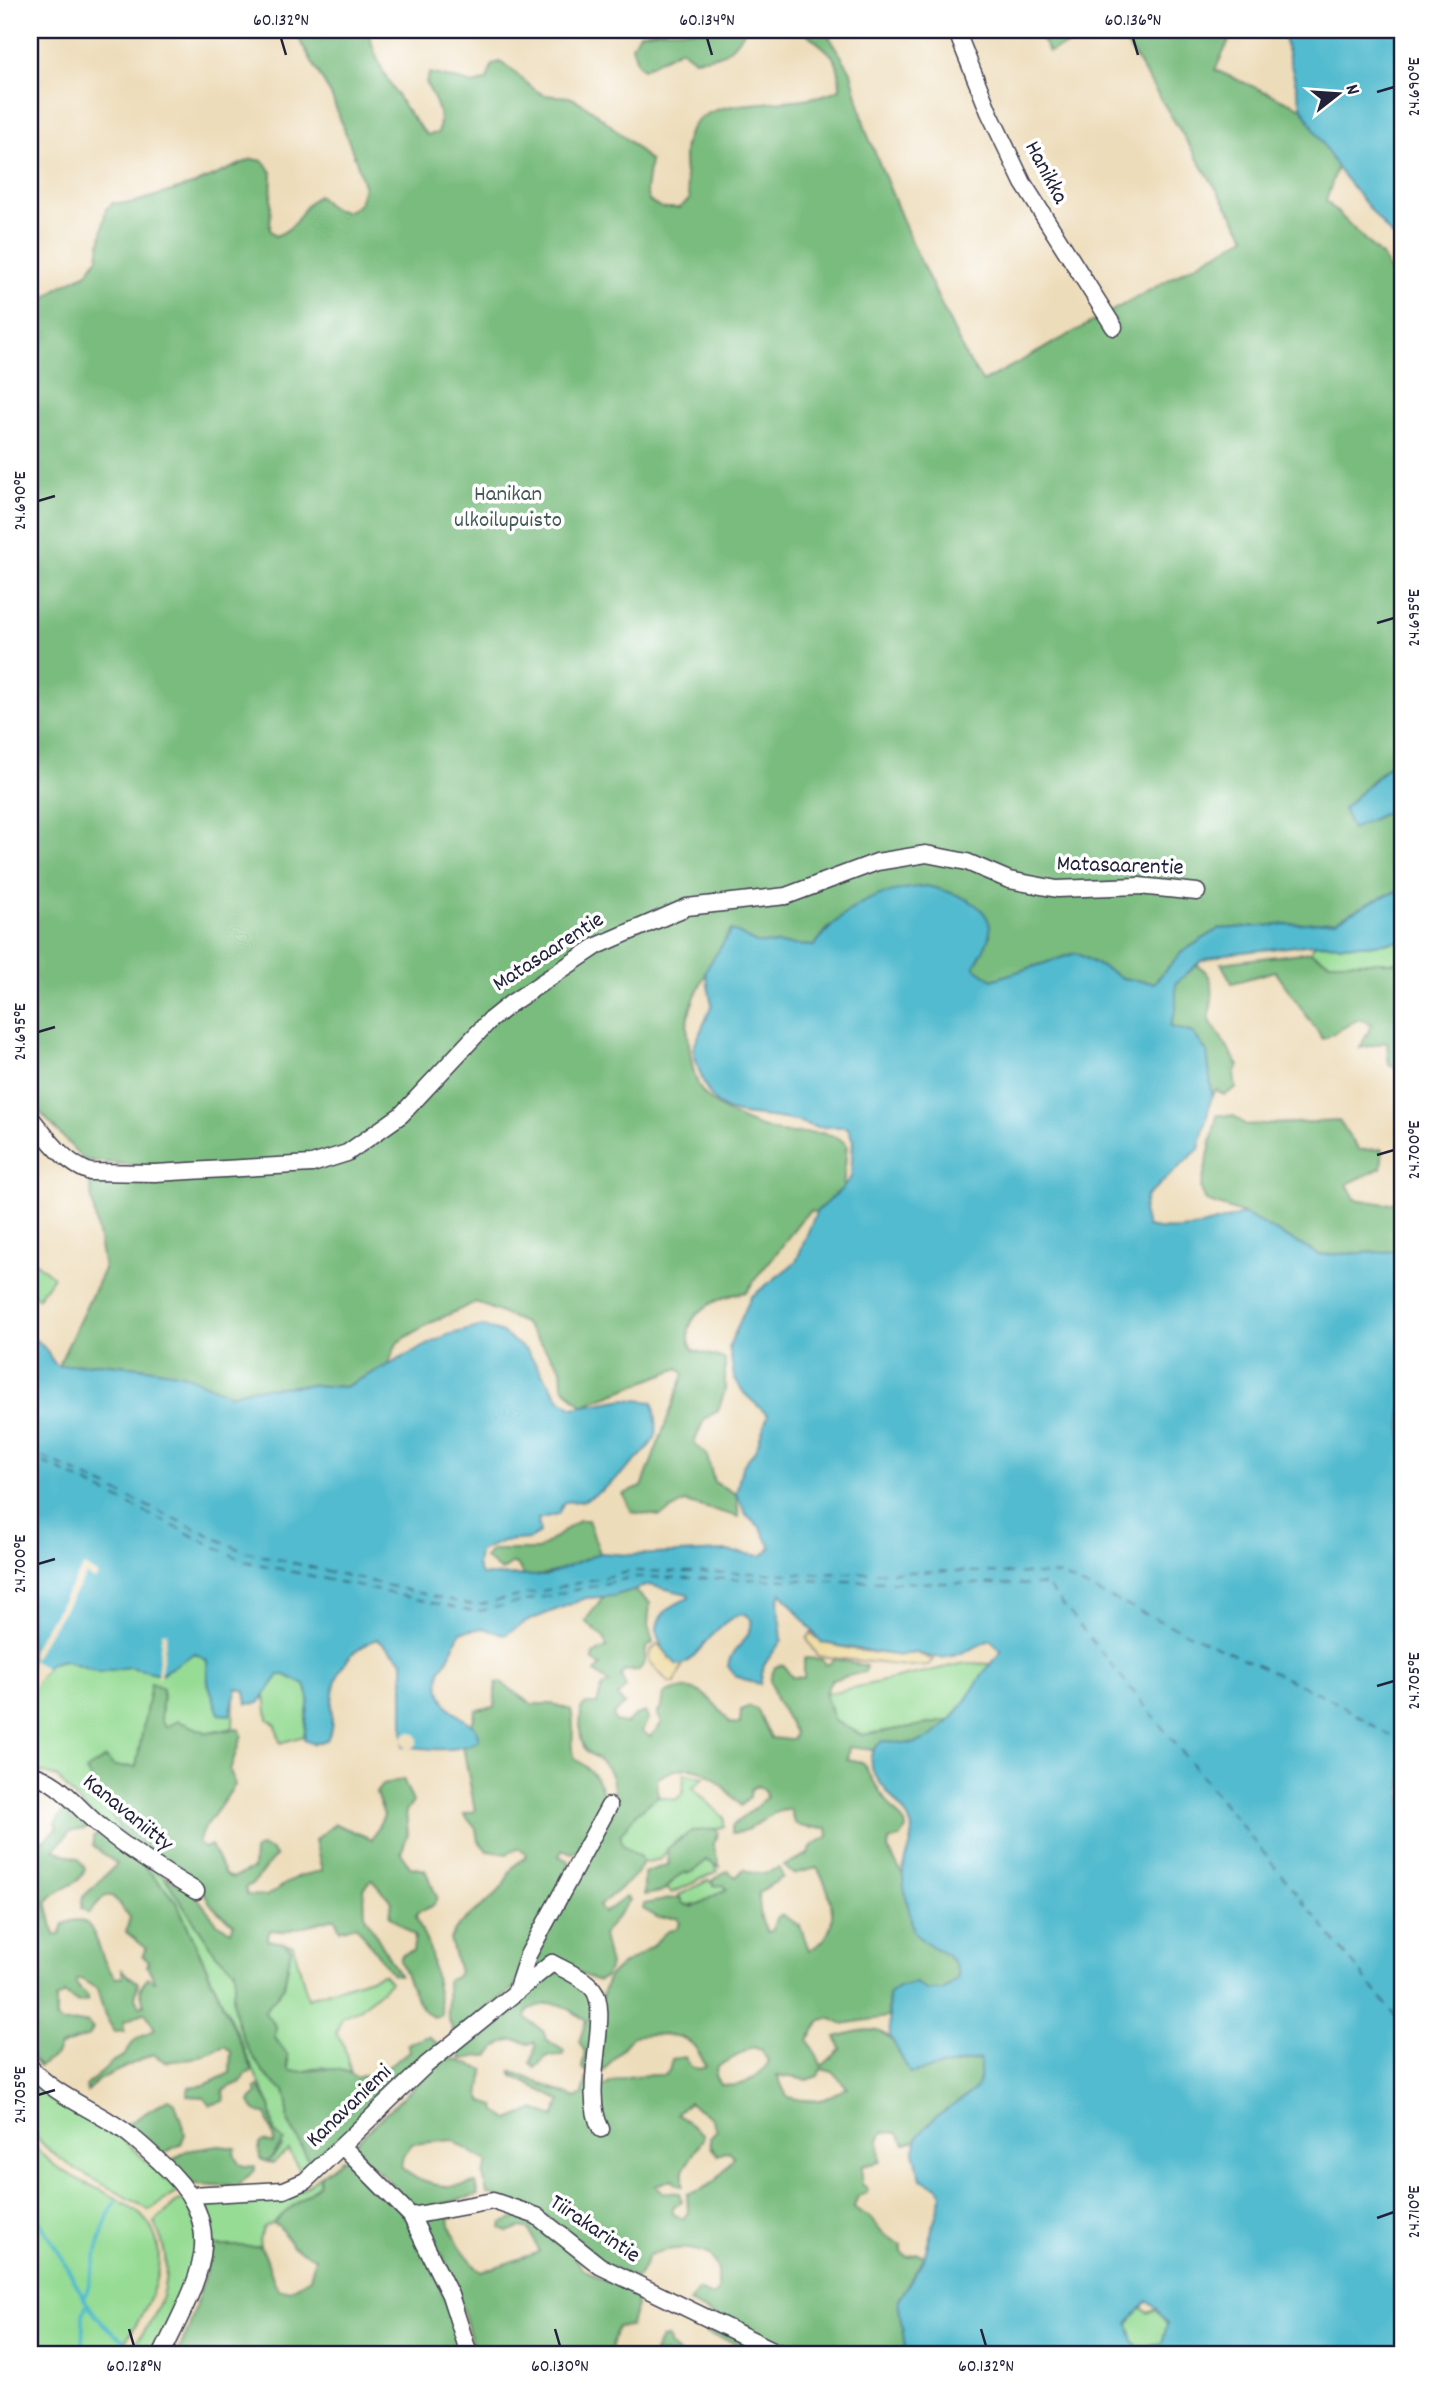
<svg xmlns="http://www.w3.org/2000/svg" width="1432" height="2384" font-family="Dekko,sans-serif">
	<rect width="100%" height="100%" fill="#fff"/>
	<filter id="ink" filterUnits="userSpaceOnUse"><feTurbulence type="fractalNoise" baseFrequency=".0143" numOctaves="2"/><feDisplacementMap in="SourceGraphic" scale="14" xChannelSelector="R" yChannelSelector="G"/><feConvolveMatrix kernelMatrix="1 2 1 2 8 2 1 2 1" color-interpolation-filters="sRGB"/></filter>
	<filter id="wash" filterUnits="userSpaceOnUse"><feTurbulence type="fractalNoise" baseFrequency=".00686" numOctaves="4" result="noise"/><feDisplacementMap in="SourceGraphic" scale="28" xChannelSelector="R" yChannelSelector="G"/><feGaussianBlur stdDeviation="1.57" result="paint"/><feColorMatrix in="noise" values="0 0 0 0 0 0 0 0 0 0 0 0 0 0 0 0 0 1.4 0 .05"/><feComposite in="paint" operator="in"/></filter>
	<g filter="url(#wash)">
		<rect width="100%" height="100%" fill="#eddcb9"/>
		<!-- green -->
		<path fill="#97dc95" stroke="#5c7f68" stroke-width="2" d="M1402 941V962H1329L1310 952 1315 944 1366 945Z
			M30 1258 53 1277 38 1298 30 1291Z
			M307 1597 309 1698 304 1736 280 1743 276 1725 268 1719 265 1696 263 1699Z
			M178 1632 237 1688 234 1694 233 1728 208 1733 178 1721 166 1727 161 1720 163 1688 136 1767 114 1766 128 1843 87 1811 57 1777 30 1769V1691L48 1664Z
			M965 1663 990 1664 953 1720 862 1735 834 1721 825 1694Z
			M684 1774 704 1777 693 1788 724 1818V1826C697 1837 679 1828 661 1859L642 1863 640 1857 623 1845 620 1835 637 1812 658 1796 675 1800 683 1794Z
			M706 1860 712 1861 718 1871 672 1893 667 1889C675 1877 678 1872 693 1872Z
			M139 1861 164 1876 216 1954 235 1970 238 1983 233 1995 285 2091 288 2102 287 2119 313 2168 302 2176 289 2150 273 2163 268 2162 282 2147 274 2132 270 2106 176 1901Z
			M709 1880 713 1885H724L728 1889C710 1895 703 1909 683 1904L679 1895Z
			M284 1943 293 1945 308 1998 383 1974 390 1982 360 2009 342 2017 336 2033 343 2043 351 2073 322 2067 301 2072 289 2071 288 2056 275 2038 264 2012 284 1986 291 1949Z
			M30 2078 47 2093 118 2135 176 2188 177 2192 149 2210C120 2190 36 2158 30 2122 27 2108 30 2092 30 2078Z
			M30 2140C63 2184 99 2182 136 2211 180 2246 151 2306 125 2341L131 2346C165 2314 177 2264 154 2223L178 2201 186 2199 196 2224V2253L155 2354H30Z
			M321 2175 319 2184 273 2223 264 2227 259 2239 260 2246H213V2223L206 2201C260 2192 273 2216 321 2175Z
			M1143 2303 1142 2308 1148 2313 1157 2309 1177 2340 1114 2354 1088 2323Z"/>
		<!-- forest -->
		<path fill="#79bc7e" stroke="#4e6f5c" stroke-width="2" fill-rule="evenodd" d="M294 30H369C373 62 405 112 427 135L438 133C444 112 434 100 426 82L430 73 474 84 487 80 492 65 499 62C517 69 525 86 542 94 550 97 561 95 569 97 587 102 635 146 650 161L646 191 649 201 662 208H679L690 199C656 69 772 121 840 89 840 49 826 54 804 30H825L851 72 866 131 912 243 966 357 983 382 1246 237 1118 30H1234L1215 70 1302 108 1337 167 1326 201 1385 260 1402 301V753L1368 784 1352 828 1402 805V889L1373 901 1336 921 1219 929 1182 952 1154 983 1122 978 1076 953 992 980 974 968 990 935 829 927 814 946 756 943 731 930C714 958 697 985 688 1017 686 1025 688 1035 689 1043 690 1057 694 1079 701 1090 717 1112 755 1127 781 1132 805 1136 828 1126 847 1145L843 1188 816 1212 810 1211C798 1221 791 1234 782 1246 770 1262 757 1274 747 1292 718 1296 675 1315 693 1350L725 1359V1390L718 1411 704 1419 694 1443 707 1455 714 1482 736 1494 739 1517 685 1502 660 1516 632 1512 623 1494 642 1487 684 1374 679 1368 582 1406 562 1385 561 1368 524 1323 476 1302 430 1323 397 1343 388 1365 345 1387 309 1385 251 1389 230 1395 147 1368 98 1363 58 1366 104 1269 89 1181 139 1178 141 1166 84 1160 30 1101V311L59 287 87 273 98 257 106 209 113 203H132L195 184 252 159 263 161 272 172 270 230 275 236C302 227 298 207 318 196L333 209 347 212 359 204 364 186 357 163 331 95Z
			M663 30H744V32C728 55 721 57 694 59L681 49 643 69 637 62 632 46 640 33Z
			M1036 30H1105L1049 52Z
			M1310 952 1329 962H1402V1071L1389 1065 1387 1042 1360 1048 1372 1024 1359 1019 1323 1039 1275 971 1232 983 1221 963Z
			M1197 965C1219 977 1212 998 1209 1019L1239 1066 1234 1073 1236 1089 1224 1095 1216 1090 1212 1095 1207 1052 1170 1027 1176 1009V983Z
			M1217 1115 1234 1116 1246 1125 1339 1121 1359 1150 1383 1149 1381 1168 1347 1184 1355 1199 1386 1204 1402 1201V1251L1319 1255 1244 1214 1206 1201 1201 1189Z
			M579 1520H588L600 1553C575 1565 552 1576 524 1577L518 1565 513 1563 501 1571 485 1558 491 1550H538Z
			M633 1590 650 1603 648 1625 653 1643 646 1648 645 1662 639 1670 624 1671 621 1675 626 1688 617 1696 625 1705 613 1715 615 1721 626 1724 636 1715 645 1712 648 1719 642 1731 650 1737 662 1723 657 1713 662 1707 664 1694C697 1679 711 1698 730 1723L740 1724 741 1710 749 1706 757 1709 771 1738 793 1740 795 1733 776 1699 770 1680 775 1667 783 1665 792 1677 804 1678V1658L821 1659 827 1665 835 1659 866 1666 865 1672 831 1680 825 1694 834 1721 862 1735 953 1720C942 1729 929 1741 915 1743 899 1746 885 1735 873 1750L849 1747 847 1759 862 1762 880 1792 905 1824 906 1829 901 1837 889 1841 888 1849 902 1874 920 1938C937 1944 958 1960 958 1978L944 1990 888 1995V2017L842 2024 829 2018 821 2020 808 2040 822 2066 841 2049 836 2037C883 2023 890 2029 910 2073L980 2059V2078L975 2090 917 2137 916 2141 905 2144 898 2133 883 2132 879 2140 880 2162 862 2166V2184L868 2189 867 2193 858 2196 854 2207C859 2213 868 2214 872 2220 881 2233 886 2238 901 2245V2252L907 2257 917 2253 925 2256 898 2300 906 2354H792L689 2303 698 2290 713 2296 718 2290V2270L710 2255C688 2246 671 2247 649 2255L637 2279 605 2265 522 2205 487 2194 483 2174 488 2162 452 2140 412 2144 403 2156 401 2167C420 2186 449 2190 475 2183L478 2195 414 2211 388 2180 351 2147 446 2056 484 2070 480 2096 483 2102 495 2106 496 2111 509 2120 535 2109 554 2117 561 2101 513 2076 511 2071 576 2098 583 2094 588 2073 582 2068 585 2052 579 2042 586 2021C563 2003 555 1998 528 2010L526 2018 544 2032 546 2039 564 2051 563 2055 547 2056 535 2068 531 2063 536 2045 534 2042 529 2044C510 2036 502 2040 488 2056 478 2054 470 2060 461 2059L458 2047 551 1973 562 1972 603 1996C606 1966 628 1964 647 1950 659 1942 662 1931 677 1928L680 1922 678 1918H659L643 1909 644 1904 679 1897 683 1904 693 1907 727 1889 724 1885 713 1886 712 1881 727 1871 736 1877 744 1869C755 1877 767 1873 779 1868L783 1877 758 1893 761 1918 767 1932 772 1931 776 1918 782 1915 800 1926 809 1950C844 1935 833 1894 817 1868L793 1874 784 1866 808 1854 812 1846 828 1836 827 1828C814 1827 806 1830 794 1823L791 1810C768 1808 754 1834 732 1833V1826L767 1798 764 1790 757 1786 751 1789 750 1797 741 1806C715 1777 696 1753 657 1779L658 1796 637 1813 620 1835 623 1845 640 1857 642 1863 637 1874 599 1906 604 1913 626 1897 630 1900 603 1935 610 1966 606 1977 597 1981 561 1965 524 1978 611 1812C616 1793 616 1771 597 1758 591 1754 587 1754 584 1747 578 1736 581 1722 581 1709L586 1704H597L602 1687 609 1683 595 1672 601 1666 593 1661V1654L607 1648 604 1638 585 1621 603 1597ZM651 2034C682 2036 692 2034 706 2067L699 2069 691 2067 685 2057 672 2059 669 2071 665 2075C640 2075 621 2074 600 2089L597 2070 603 2071 633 2036ZM753 2047 761 2050 769 2062C758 2078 739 2090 720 2084L715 2076 717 2067ZM821 2069 833 2072 847 2087C824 2103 814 2103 787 2097L777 2075 808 2080 818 2076ZM689 2102 711 2118 717 2130 710 2137 711 2147 718 2155 729 2151 734 2156C722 2176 710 2190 687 2194L688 2212 683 2219 673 2214V2208L682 2201 680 2193 663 2192 655 2186 672 2179 677 2185 683 2186V2170L703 2139V2134L677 2114Z
			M500 1682 531 1704H552L571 1710C576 1727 569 1743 575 1759 589 1767 606 1786 604 1804 602 1818 587 1837 581 1850L572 1853 562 1849 559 1856 568 1861 570 1869 514 1989 456 2031H453L448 2017 447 1981 456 1977 459 1971 450 1939C460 1918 482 1909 498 1892 511 1879 505 1869 525 1858L526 1853 519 1848 507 1854 488 1851 478 1841 476 1829 464 1814 475 1811 463 1746 471 1745 476 1729 472 1725 476 1710 494 1707 496 1683Z
			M151 1683 163 1688 161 1720 166 1727 178 1721 208 1733 239 1729 242 1735 230 1770 235 1785 202 1832 198 1843 205 1848 211 1845 225 1875 232 1878 253 1869 254 1851 261 1847 271 1850 276 1857C263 1866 259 1882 245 1888L247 1895 266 1896 299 1876 322 1871 315 1840 335 1824 372 1839 384 1815 376 1793 382 1785 403 1779 413 1802 406 1811 408 1834 401 1853 410 1867 425 1870 437 1897 434 1905 418 1912 416 1917 430 1950 442 2015 433 2017C416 2008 407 1977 400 1960L402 1955 413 1951 415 1936 390 1916 392 1902 372 1879 364 1889 365 1916 399 1975 392 1974 356 1925 340 1930 335 1918 283 1932 270 1930 267 1940 284 1943 291 1949 284 1986 264 2012 276 2026 275 2038 288 2056 287 2066 290 2071C313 2074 336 2061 357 2078L365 2075 374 2085 387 2074 385 2069 410 2051 407 2044 429 2036 441 2047 313 2168 287 2119 288 2102 285 2091C258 2076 233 2028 233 1996 233 1987 237 1980 235 1970L216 1954 164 1876 194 1893 217 1923 231 1931 234 1924C218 1913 207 1904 201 1885L128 1843 86 1771 105 1758 114 1766 136 1767Z
			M70 1803 91 1821 84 1829 69 1832 54 1850 79 1859 85 1869C80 1888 54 1887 47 1902L55 1935H60L64 1924C94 1908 96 1945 106 1964 108 1969 113 1973 115 1978L123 1977 122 1970 138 1983 135 1998 140 2006 144 2005 140 1989 148 1977 156 1982 147 1966 149 1961 143 1956 146 1948 126 1932 130 1917 112 1896 105 1895 89 1913 81 1908 83 1897 117 1864 93 1846V1836L99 1834 139 1861 176 1901 253 2071 245 2074 241 2082 223 2090 224 2101 210 2105 204 2097 187 2096 189 2087 205 2085 230 2073 231 2052 225 2046 193 2059 165 2062 153 2054 98 2080 87 2092 86 2086 113 2061 124 2056 134 2041 155 2029 145 2012 124 2022V2031L115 2032 105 2016 97 1989 81 1979 76 1980V1984L87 1997V2001L78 2003 65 1994 56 1999V2018L62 2023 87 2022 93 2029 89 2036 60 2046 56 2055 39 2067 30 2056V1835H37L43 1841 57 1829 55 1823Z
			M716 1829 718 1833 713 1844 720 1867 706 1860 693 1872C674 1872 675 1884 661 1892L644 1895V1873L669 1864 667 1849 692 1831Z
			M258 2086 270 2106 274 2132 284 2141 268 2162 260 2159 259 2144 263 2141 274 2144C275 2136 268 2126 267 2114 257 2114 253 2111 250 2101L257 2094 255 2088Z
			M168 2099 175 2103 185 2134 181 2144 162 2154 126 2125Z
			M219 2146 236 2148 234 2153C239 2166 242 2167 255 2166V2170L237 2186 193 2184 170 2162 186 2151Z
			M342 2159H347C365 2177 388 2195 405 2215 427 2243 453 2319 461 2354H177L189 2328 213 2246H260C270 2260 269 2276 279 2290H290L310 2278 315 2258 292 2246 279 2226 273 2223 319 2184 321 2175Z
			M463 2213 449 2218C451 2239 467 2256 481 2272L539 2252 529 2229 522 2227 507 2232 501 2228 502 2223 521 2216 565 2242 583 2268 602 2280 635 2291 637 2307 630 2326 617 2327 610 2354H474C468 2324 459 2294 447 2265 441 2249 426 2240 425 2222L431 2216Z
			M709 2324 754 2345 751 2354H728L736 2343 706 2333Z
			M667 2337 670 2346 679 2354H653L661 2338Z"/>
		<!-- sand -->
		<path fill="#eeda9e" stroke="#887e6c" stroke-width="2" d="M811 1633C826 1649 894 1658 914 1652L933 1660 928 1665 906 1666 818 1656 807 1639Z
			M658 1644 682 1666 675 1683H669L649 1661 650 1652Z"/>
		<!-- water -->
		<path fill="#52bbcf" stroke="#3a6e85" stroke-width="2" fill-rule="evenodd" d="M1282 30H1402V239L1391 235 1337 168 1302 108Z
			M1402 753V805L1352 829 1343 809Z
			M927 886C948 891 992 902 990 932 989 943 979 957 974 967L992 980 1076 953 1122 978 1154 983 1182 952 1219 929 1336 921 1373 901 1402 889V941L1366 945 1315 944 1225 954 1201 961 1176 983V1009L1170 1027 1193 1033 1207 1052 1212 1095 1199 1149 1146 1197 1143 1211 1147 1227C1181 1235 1212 1223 1244 1214L1319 1255 1402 1251V2354H906L898 2300 923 2261 942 2194 938 2187 921 2179 914 2152 917 2137 935 2118 975 2090 980 2078V2059L910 2073 890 2036 888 1995 898 1987 916 1983 926 1990H944L958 1979C958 1949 923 1949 913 1930 911 1915 901 1884 903 1871 906 1853 918 1838 909 1820 899 1799 847 1763 883 1741 896 1741 909 1747 922 1741 954 1727 968 1694 988 1667 992 1661 998 1658 1001 1650L990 1640C962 1653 945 1665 914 1652L899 1656 822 1643 781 1592 778 1602 782 1640 764 1665 760 1685 735 1676 728 1666C730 1647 755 1639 751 1619L744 1614C715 1617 697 1666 677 1665 649 1637 648 1614 689 1598L688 1594 649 1585 613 1596 586 1598 530 1620 504 1635 483 1628 461 1632C452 1645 451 1659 440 1670 435 1704 453 1711 476 1728L479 1740C458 1754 427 1749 403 1746V1661L377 1639C348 1650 334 1671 332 1702 331 1716 334 1727 327 1740L313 1744 304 1740 309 1698 305 1685 285 1675H279L259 1703 247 1704 245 1691 237 1688 230 1715 219 1714 208 1683 207 1661 195 1653 161 1674 129 1667 100 1672 63 1660 48 1664 30 1690V1340L33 1339C48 1345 47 1358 58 1366L98 1363 147 1368 183 1374 230 1395 251 1389 309 1385 345 1387 447 1335 483 1326 502 1333 527 1351 560 1399 573 1408 625 1399 653 1402C655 1413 658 1424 656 1435 652 1450 595 1501 579 1501 574 1502 570 1501 564 1502L558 1514 538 1519 540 1533 529 1539 503 1541 479 1551 477 1566 481 1575 545 1576 600 1553 630 1555 726 1551 762 1556 771 1548 761 1528 746 1514 736 1494 742 1467 756 1449 768 1415 744 1393 734 1377 729 1346 751 1297 796 1262 816 1212 843 1188 851 1177 853 1141 848 1128C837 1125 827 1128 816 1127 809 1126 802 1122 795 1121 730 1108 713 1128 693 1049L712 1005 705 971 732 930 756 943 814 946C845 906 876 890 927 886ZM1147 2301 1157 2309 1167 2324 1162 2343 1138 2347 1133 2341 1128 2323Z"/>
		<!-- pier -->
		<path fill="#eddcb9" d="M84 1566 98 1575 95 1580 86 1575 32 1660 45 1668 32 1690 31 1651Z
			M162 1632H167L160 1678 157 1677Z
			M402 1740a8 8 0 1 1 16 0a8 8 0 1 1-16 0Z"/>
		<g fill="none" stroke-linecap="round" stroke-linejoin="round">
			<!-- stream -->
			<path stroke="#52bbcf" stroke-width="3.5" d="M30 2207C42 2226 55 2244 65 2264 83 2295 93 2322 125 2341
				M84 2300C95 2269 98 2231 115 2203
				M82 2354 83 2315 86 2305"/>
			<!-- ferry -->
			<path stroke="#355f76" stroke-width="2" stroke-dasharray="9 7" stroke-linecap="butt" d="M30 1447 41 1456 243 1551 474 1606 633 1571 795 1574 954 1571 1060 1575 1329 1698 1402 1743
				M30 1453 41 1461 244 1561 475 1612 634 1577 1047 1585 1402 2024"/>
		</g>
	</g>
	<g filter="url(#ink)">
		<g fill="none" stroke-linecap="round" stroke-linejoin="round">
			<defs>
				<path id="minor" d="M956 30 989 112 1023 183 1114 327
					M30 1117C47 1137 64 1163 90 1172L155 1173 312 1164 347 1153 401 1115 490 1020 510 1004 597 946 687 907 786 896 877 862 926 854 967 862 1009 880 1057 889 1139 886 1197 892
					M30 1774C60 1780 77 1808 100 1826 130 1851 162 1871 196 1891
					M516 1991 528 1955 609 1806
					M30 2067C52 2092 81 2104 109 2121 128 2132 144 2147 160 2162 234 2228 198 2278 162 2354
					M343 2147 411 2216 450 2295 469 2354
					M191 2195 284 2190 305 2181 426 2065 552 1963C565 1970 584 1978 593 1989 612 2012 580 2091 601 2129
					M411 2216 493 2201 537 2216 600 2266 781 2354"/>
			</defs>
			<!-- minor casing -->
			<use href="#minor" stroke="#403e4e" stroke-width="19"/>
			<!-- minor -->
			<use href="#minor" stroke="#fff" stroke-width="16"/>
		</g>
	</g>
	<!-- ticks -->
	<path fill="none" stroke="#22223b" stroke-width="2.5" d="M281 38 286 55M707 38 712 55M1133 38 1138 55M1377 92 1394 87M38 501 55 496M1377 623 1394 618M38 1032 55 1027M1377 1155 1394 1150M38 1564 55 1559M1377 1686 1394 1681M38 2095 55 2090M1377 2218 1394 2212M129 2329 134 2346M555 2329 560 2346M981 2329 986 2346"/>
	<g text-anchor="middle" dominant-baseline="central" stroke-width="7" stroke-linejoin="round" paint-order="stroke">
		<!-- street labels -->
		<g font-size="23" fill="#22223b" stroke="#fff">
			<text transform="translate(1045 173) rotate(62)">Hanikka</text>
			<text transform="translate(1120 867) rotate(2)">Matasaarentie</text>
			<text transform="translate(549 953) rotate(-33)">Matasaarentie</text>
			<text transform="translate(127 1814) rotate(39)">Kanavaniitty</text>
			<text transform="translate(350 2107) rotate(-44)">Kanavaniemi</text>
			<text transform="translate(594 2230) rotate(34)">Tiirakarintie</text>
		</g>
		<!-- park labels -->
		<g font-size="23" fill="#455a56" stroke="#fff">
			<text x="508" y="495">Hanikan<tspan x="508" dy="26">ulkoilupuisto</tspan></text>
		</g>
	</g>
	<!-- margin -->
	<rect width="1432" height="2384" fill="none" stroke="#fff" stroke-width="77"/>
	<!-- north arrow -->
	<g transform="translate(1338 94) rotate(73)" stroke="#ffffff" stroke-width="5" paint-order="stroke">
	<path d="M0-5L12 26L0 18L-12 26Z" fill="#22223b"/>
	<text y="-10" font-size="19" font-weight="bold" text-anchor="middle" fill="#22223b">N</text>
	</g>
	<rect x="38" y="38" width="1356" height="2308" fill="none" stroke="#22223b" stroke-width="2.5"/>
	<g font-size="18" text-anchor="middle" fill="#22223b">
		<text x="281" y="25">60.132°N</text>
		<text x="707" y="25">60.134°N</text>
		<text x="1133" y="25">60.136°N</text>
		<text transform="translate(1413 87) rotate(-90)" y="6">24.690°E</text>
		<text transform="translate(19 501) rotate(-90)" y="6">24.690°E</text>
		<text transform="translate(1413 618) rotate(-90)" y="6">24.695°E</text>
		<text transform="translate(19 1032) rotate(-90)" y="6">24.695°E</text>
		<text transform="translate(1413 1150) rotate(-90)" y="6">24.700°E</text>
		<text transform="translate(19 1564) rotate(-90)" y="6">24.700°E</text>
		<text transform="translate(1413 1681) rotate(-90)" y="6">24.705°E</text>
		<text transform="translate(19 2095) rotate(-90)" y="6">24.705°E</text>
		<text transform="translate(1413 2212) rotate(-90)" y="6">24.710°E</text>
		<text x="134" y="2371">60.128°N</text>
		<text x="560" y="2371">60.130°N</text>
		<text x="986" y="2371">60.132°N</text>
	</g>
</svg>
